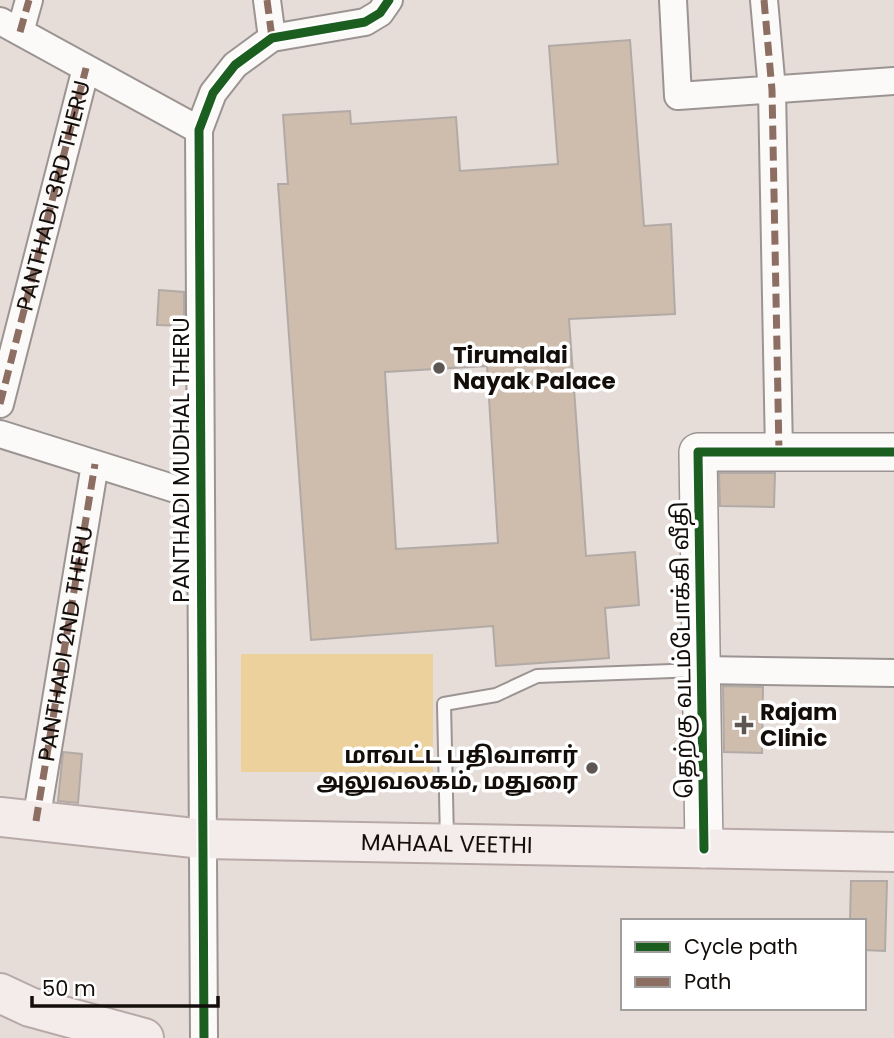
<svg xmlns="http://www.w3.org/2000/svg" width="894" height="1038" font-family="Poppins,'Noto Sans Tamil',sans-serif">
	<rect width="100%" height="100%" fill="#e6ddd9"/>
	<!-- green -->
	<path fill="#edd19c" d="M241 654H433V772H241Z"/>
	<!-- building -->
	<path fill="#cebcac" stroke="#b1aaa6" stroke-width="2" fill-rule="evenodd" d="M630 40 644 226 671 224 675 314 569 319 586 556 635 552 639 605 605 608 609 658 496 666 493 626 311 640 278 184H288L283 115 350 111 351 124 456 117 460 171 558 164 549 46ZM487 366 498 543 396 549 385 372Z
		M159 290 184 292V326L157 325Z
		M719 473H775L774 507 720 506Z
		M723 686 763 687 762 753 724 752Z
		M63 752 82 754 78 803 58 801Z
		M851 881H887L885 951 864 950V921H850Z"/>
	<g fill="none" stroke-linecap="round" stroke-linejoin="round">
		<defs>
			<path id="lane" d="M447 840 444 704 496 695 537 676 699 670"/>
			<path id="street" d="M267 0 272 38
				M673 0 678 96 894 81
				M764 0 772 90 779 452
				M0 21 199 130
				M20 32 29 0
				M0 404 86 68
				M0 434 201 497
				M701 670 894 673
				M36 821 95 464
				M204 1038 199 130 213 93 235 65 272 38 365 22 380 13 389 0"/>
			<path id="secondary" d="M704 849 698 452H894"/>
			<g id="primary">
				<path id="s1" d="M0 817 203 839 894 852"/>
				<path d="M0 993 30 1007 144 1038"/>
			</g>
		</defs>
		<!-- lane casing -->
		<use href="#lane" stroke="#9b9492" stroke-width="16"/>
		<!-- street casing -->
		<use href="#street" stroke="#9b9492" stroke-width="30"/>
		<!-- secondary casing -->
		<use href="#secondary" stroke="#9b9492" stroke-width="40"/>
		<!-- primary casing -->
		<use href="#primary" stroke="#b8a9a7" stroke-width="42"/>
		<!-- lane -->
		<use href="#lane" stroke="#fbfaf9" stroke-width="12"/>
		<!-- street -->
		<use href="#street" stroke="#fbfaf9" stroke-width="26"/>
		<!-- secondary -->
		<use href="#secondary" stroke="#fbfaf9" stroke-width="37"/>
		<!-- primary -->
		<use href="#primary" stroke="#f3eceb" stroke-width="38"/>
		<!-- quiet -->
		<g stroke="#8d6e63" stroke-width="7" stroke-dasharray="14 7" stroke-linecap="butt">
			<path d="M267 0 272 38"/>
			<path d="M764 0 772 90 779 452"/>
			<path d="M20 32 29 0"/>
			<path id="s2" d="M0 404 86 68"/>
			<path id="s3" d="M36 821 95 464"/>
		</g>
		<defs>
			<path id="cycleway" d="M704 849 698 452H894
				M204 1038 199 130 213 93 235 65 272 38 365 22 380 13 389 0"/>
		</defs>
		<!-- cycleway casing -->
		<use href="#cycleway" stroke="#fff" stroke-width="13"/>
		<!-- cycleway -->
		<use href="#cycleway" stroke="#1b5e20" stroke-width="9"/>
	</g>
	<!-- markers -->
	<g fill="#5e5653" stroke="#fff" stroke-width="2.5">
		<circle cx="439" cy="368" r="7"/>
		<path d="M740.5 714.5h7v7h7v7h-7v7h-7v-7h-7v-7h7z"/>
		<circle cx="592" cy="768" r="7"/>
	</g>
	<g text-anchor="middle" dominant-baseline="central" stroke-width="7" stroke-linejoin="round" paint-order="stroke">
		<!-- street labels -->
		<g font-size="23" fill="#140e0b" stroke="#fff">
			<text stroke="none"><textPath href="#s2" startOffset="215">PANTHADI 3RD THERU</textPath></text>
			<text transform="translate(181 460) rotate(-90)">PANTHADI MUDHAL THERU</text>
			<text stroke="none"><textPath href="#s3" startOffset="180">PANTHADI 2ND THERU</textPath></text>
			<text transform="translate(682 650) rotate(-91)">தெற்கு வடம்போக்கி வீதி</text>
			<text stroke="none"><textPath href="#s1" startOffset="448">MAHAAL VEETHI</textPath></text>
		</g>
		<!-- poi labels -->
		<g font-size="23" font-weight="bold" fill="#140e0b" stroke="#fff" text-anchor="start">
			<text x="453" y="355">Tirumalai<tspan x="453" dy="26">Nayak Palace</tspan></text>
			<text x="760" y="712">Rajam<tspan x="760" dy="26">Clinic</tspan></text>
			<text x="578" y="755" text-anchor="end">மாவட்ட பதிவாளர்<tspan x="578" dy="26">அலுவலகம், மதுரை</tspan></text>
		</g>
	</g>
	<!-- legend -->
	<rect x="621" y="919" width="245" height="91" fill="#ffffff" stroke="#a19f9d" stroke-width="2"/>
	<rect x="635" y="942" width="35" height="10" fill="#1b5e20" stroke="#a19f9d" stroke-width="2"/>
	<text x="684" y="954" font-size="21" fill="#140e0b">Cycle path</text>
	<rect x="635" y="977" width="35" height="10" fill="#8d6e63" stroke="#a19f9d" stroke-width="2"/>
	<text x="684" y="989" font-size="21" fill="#140e0b">Path</text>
	<!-- scale -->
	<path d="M32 996v10h186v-10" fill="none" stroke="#140e0b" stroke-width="3.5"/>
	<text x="42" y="996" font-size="21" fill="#140e0b" stroke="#ffffff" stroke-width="5" paint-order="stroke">50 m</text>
</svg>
